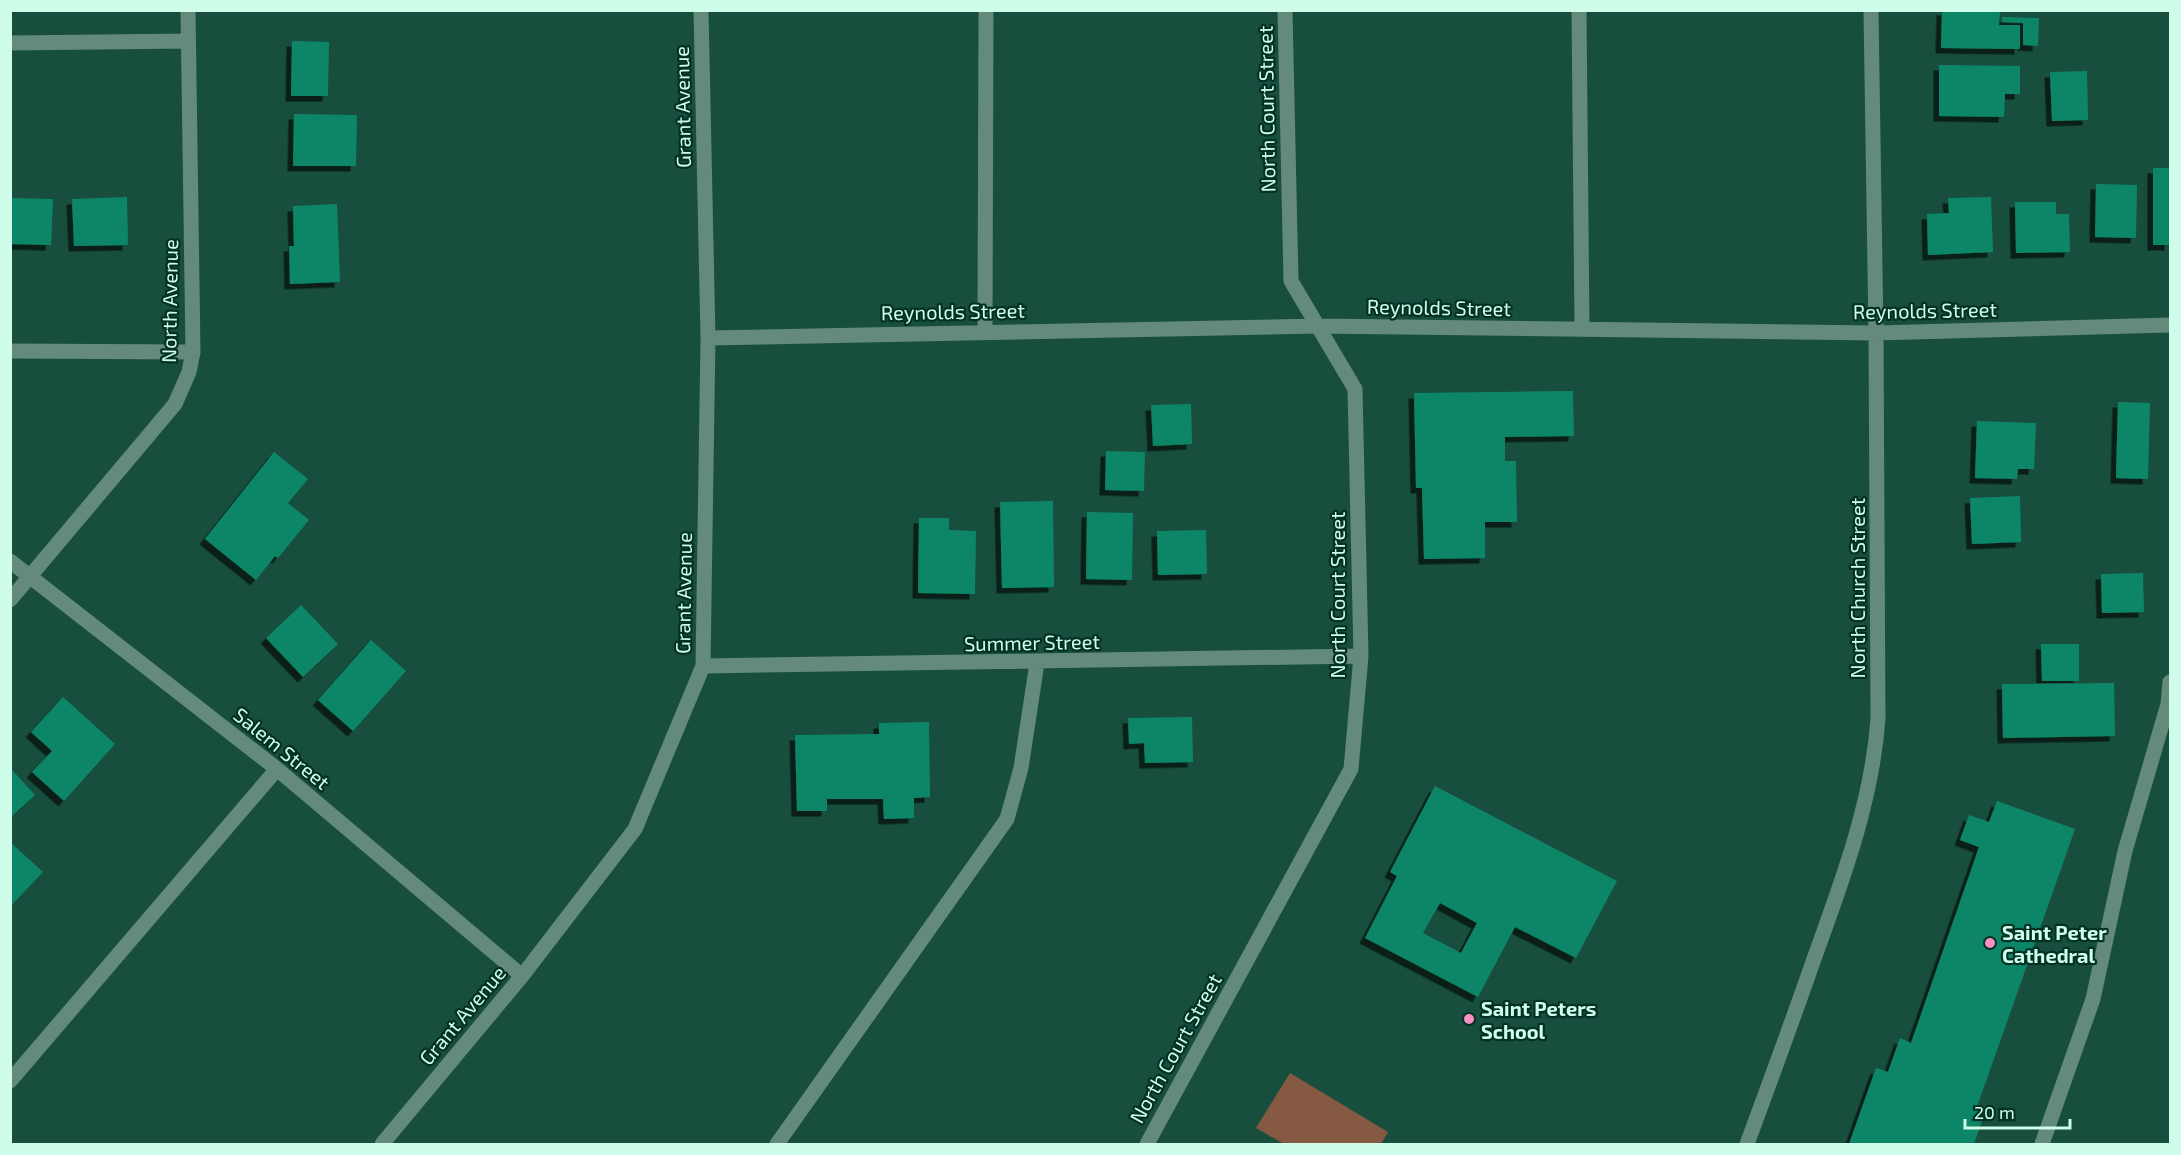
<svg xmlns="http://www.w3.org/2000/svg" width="2181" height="1155" font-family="'Exo 2',sans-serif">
	<defs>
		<filter id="shadow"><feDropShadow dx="-5.5" dy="5.5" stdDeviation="0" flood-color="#0009"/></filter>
	</defs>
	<rect width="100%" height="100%" fill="#174e3d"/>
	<!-- green -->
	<path fill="#865a42" d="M1290 1073 1388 1132 1381 1144H1284L1256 1128Z"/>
	<!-- building -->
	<path fill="#118667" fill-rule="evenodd" filter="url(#shadow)" d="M1942 10H2000L1999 25H2020V49L1941 48Z
		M2002 17 2039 18 2038 46 2023 45V23L2002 22Z
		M292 41 329 42 328 96H291Z
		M1939 65 2020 66V94H2005L2004 117 1939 116Z
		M2087 71 2088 120 2052 121 2050 72Z
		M294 114 357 115 356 166H293Z
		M2153 168H2170V245H2153Z
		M2096 184 2137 185 2136 238 2095 237Z
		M127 197 128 245 74 246 72 199Z
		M1991 197 1993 252 1928 255 1927 214 1949 213 1948 198Z
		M10 198 53 199 51 245 10 244Z
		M2015 202H2056V214H2069L2070 252 2016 253Z
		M337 204 340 282 290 284 289 246H294L293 206Z
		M1573 391 1574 436 1505 437V461H1516L1517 522H1485V558L1424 559 1422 488H1416L1414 393Z
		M2118 402 2150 403 2148 479 2116 478Z
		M1191 404 1192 444 1153 446 1151 405Z
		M1977 421 2036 423 2034 469H2018L2017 479 1975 478Z
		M1106 451 1145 452 1144 491 1105 490Z
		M274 452 308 479 288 503 309 520 278 558 275 556 256 580 205 539Z
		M2020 496 2021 542 1972 544 1970 498Z
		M1053 501 1054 587 1002 588 1000 502Z
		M1087 512 1133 513 1132 580 1086 579Z
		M919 518H949V530L976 531 975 594 918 593Z
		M1206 530 1207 574 1158 575 1157 531Z
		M2143 573 2144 612 2102 613 2101 574Z
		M301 605 338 644 303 677 266 638Z
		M371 640 406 671 353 731 318 700Z
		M2041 644H2079V681H2042Z
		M2114 683 2115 736 2003 738 2002 684Z
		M63 697 115 744 64 801 32 772 52 751 31 732Z
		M1192 717 1193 762 1145 763 1144 743 1129 744 1128 718Z
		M929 722 930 797 914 798V818L884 819 883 799H827V811H797L795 735 879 734V723Z
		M13 771 35 795 10 818V773Z
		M1435 786 1617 881 1576 958 1515 927 1478 997 1365 938 1397 876 1390 872ZM1440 903 1477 923 1461 953 1423 933Z
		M1997 801 2075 829 1978 1104 1987 1107 1974 1144H1849L1876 1068 1888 1072 1900 1038 1911 1043 1979 847 1960 840 1969 815 1989 822Z
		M10 842 43 872 10 907Z"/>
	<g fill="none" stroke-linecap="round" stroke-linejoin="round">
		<!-- minor -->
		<path stroke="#648a7c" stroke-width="15" d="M1579 10 1582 329
			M10 43 188 41
			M985 331 986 10
			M708 338 1317 326 1876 333 2170 325
			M10 351 193 352
			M10 561 277 769 522 976
			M10 600 175 404 189 372 193 352 188 10
			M703 666 1361 656
			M10 1081 277 769
			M382 1144 522 976 635 829 703 666 708 338 701 10
			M777 1144 1007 819 1021 768 1037 663
			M1147 1144 1351 769 1361 656 1355 389 1291 281 1285 10
			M1747 1144C1770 1082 1793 1019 1815 956 1843 879 1872 801 1878 719L1876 333 1871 10
			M2042 1144 2093 999 2125 851 2168 704 2170 682"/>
	</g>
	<!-- markers -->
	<g fill="#fa8fc6" stroke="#043125" stroke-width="2">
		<circle cx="1990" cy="943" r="6"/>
		<circle cx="1469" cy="1019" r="6"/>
	</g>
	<g text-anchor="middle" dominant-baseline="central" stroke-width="4.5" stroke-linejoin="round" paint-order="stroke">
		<!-- street labels -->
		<g font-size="20" fill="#cefdea" stroke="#043125">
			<text transform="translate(682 107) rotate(-91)">Grant Avenue</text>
			<text transform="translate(1266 109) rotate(-91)">North Court Street</text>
			<text transform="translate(169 301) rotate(-89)">North Avenue</text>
			<text transform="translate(1439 307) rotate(1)">Reynolds Street</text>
			<text transform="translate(1925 310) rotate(-1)">Reynolds Street</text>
			<text transform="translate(953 311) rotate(-1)">Reynolds Street</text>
			<text transform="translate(1857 588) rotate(-90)">North Church Street</text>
			<text transform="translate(683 593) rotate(-89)">Grant Avenue</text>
			<text transform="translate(1337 595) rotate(-90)">North Court Street</text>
			<text transform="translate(1032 642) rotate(-1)">Summer Street</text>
			<text transform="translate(282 748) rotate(39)">Salem Street</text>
			<text transform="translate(462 1015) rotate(-50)">Grant Avenue</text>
			<text transform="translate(1175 1048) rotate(-61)">North Court Street</text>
		</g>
		<!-- poi labels -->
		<g font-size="20" font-weight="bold" fill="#cefdea" stroke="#043125" text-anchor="start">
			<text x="2002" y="932">Saint Peter<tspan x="2002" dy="23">Cathedral</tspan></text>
			<text x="1481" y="1008">Saint Peters<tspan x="1481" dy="23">School</tspan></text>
		</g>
	</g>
	<!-- border -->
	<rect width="2181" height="1155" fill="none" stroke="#cefdea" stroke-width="24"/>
	<!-- scale -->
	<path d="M1965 1119v9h105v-9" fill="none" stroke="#cefdea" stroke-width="3"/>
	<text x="1974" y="1119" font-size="18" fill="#cefdea" stroke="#043125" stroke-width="4.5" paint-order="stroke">20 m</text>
</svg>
